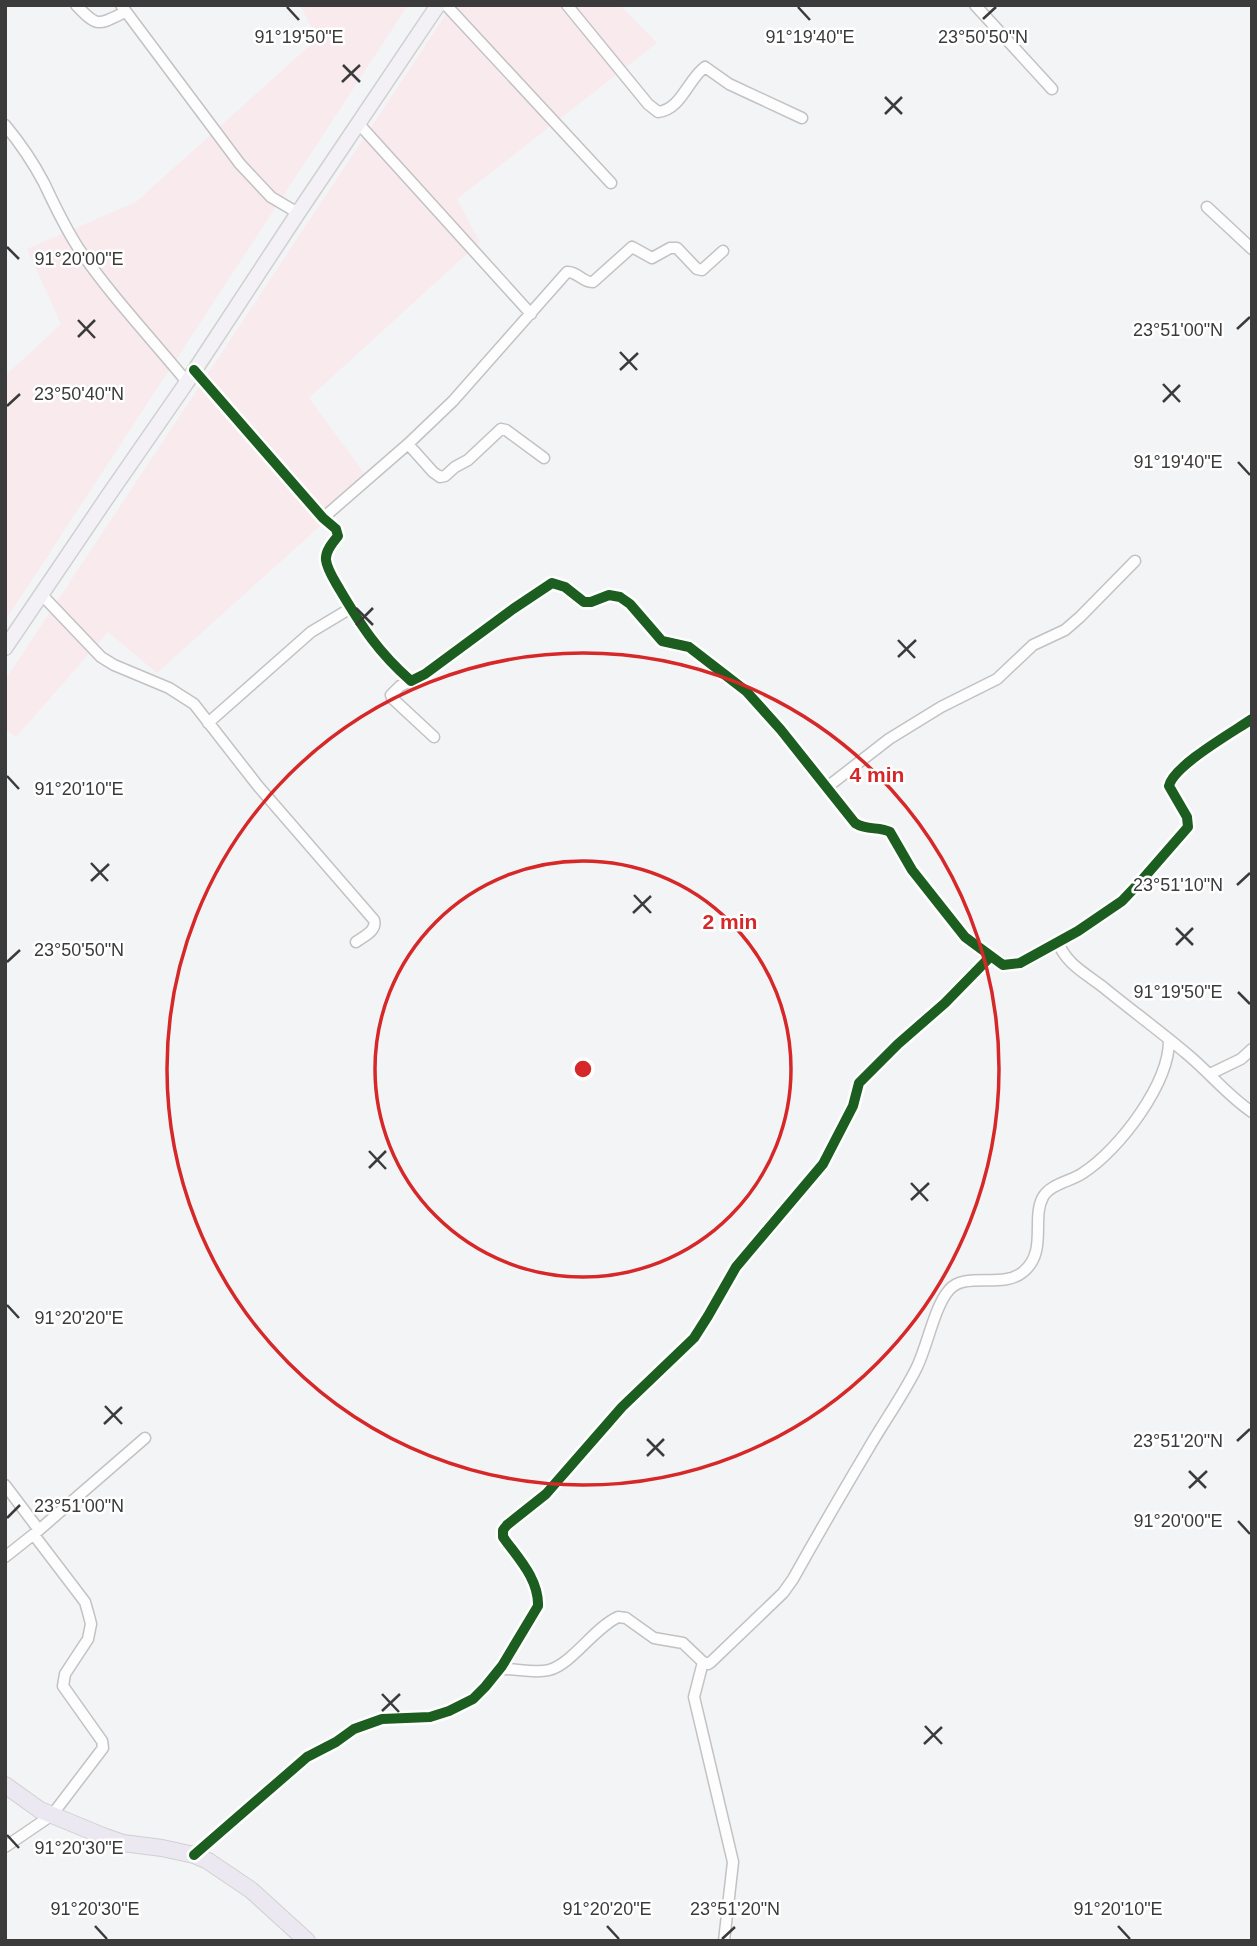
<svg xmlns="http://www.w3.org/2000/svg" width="1257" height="1946" font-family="Arial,sans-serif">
	<rect width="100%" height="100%" fill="#f3f4f6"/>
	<!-- industrial -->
	<path fill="#f8eaed" d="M300 5H408L5 621V376L61 324 27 249 136 202 317 39Z
		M452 5H620L657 43 457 199 480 242 309 398 370 481 157 673 108 632 16 737 5 729V680Z"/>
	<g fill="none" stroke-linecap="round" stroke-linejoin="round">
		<defs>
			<path id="minor" d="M76 5C98 28 98 25 125 12
				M121 5 240 164 271 197 298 213
				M446 5 611 183
				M567 5 648 104 658 112C681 110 688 79 705 67L729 84 802 118
				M975 5 1052 89
				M358 123 531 314
				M5 125C20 143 33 162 44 183 55 206 65 228 79 249 111 296 151 338 187 382
				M1207 207 1252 249
				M194 370 323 518 336 529 338 536C333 542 325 551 326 560 327 570 335 581 340 590 362 627 378 652 411 681L425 674 513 609 552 583 565 587 584 602H591L609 595 620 597 630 604 662 641 689 647 746 691 781 730 855 823C867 831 879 826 890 832L912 870 965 937 1003 965 1020 963 1078 931 1122 901 1141 881 1188 827 1187 817 1169 786C1173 766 1233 732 1252 719
				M408 444 433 472 440 477 445 476 455 467 468 460 501 429 506 430 544 458
				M323 518 408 444 453 401 567 272C577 271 583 283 593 282L632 247 652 258 670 248H677L697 269 702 270 723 251
				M41 594 101 657 114 665 169 688 194 704 258 786 374 920C377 931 364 936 356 942
				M411 681 400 686 391 695 392 698 434 737
				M208 723 311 632 351 608
				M826 788 889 739 941 707 997 679 1033 645 1065 630 1080 617 1135 561
				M1058 942C1066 964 1085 973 1103 987 1131 1010 1160 1031 1187 1054 1210 1073 1228 1096 1252 1112
				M1210 1074 1241 1059 1252 1049
				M5 1485 39 1530
				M5 1557 39 1530 145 1438
				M703 1662 708 1664 711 1662 783 1593 793 1579C817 1536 842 1493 867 1451 883 1423 902 1397 916 1369 927 1348 934 1307 949 1290 965 1271 1003 1289 1023 1272 1048 1252 1031 1218 1043 1197 1050 1184 1072 1181 1083 1173 1119 1150 1170 1083 1169 1039
				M703 1662 694 1697 733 1862 724 1941
				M500 1669C516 1668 533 1674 549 1670 572 1664 594 1628 618 1617L626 1618 654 1638 683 1643 703 1662
				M5 1847 52 1815 103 1748 102 1741 63 1686 65 1674 88 1639 91 1624 89 1616 85 1602 34 1535
				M194 1855 307 1757 336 1742 354 1729 382 1719 430 1717 449 1711 473 1699 485 1687 502 1666 538 1606C539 1579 518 1558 503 1537V1530L507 1525 546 1494 622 1407 694 1338 708 1316 736 1267 823 1164 853 1106 859 1083 898 1044 945 1003 990 957"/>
			<path id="major" d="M5 648 108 496 187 382 298 213 438 5"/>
			<path id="highway" d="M5 1785 40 1810 103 1836 123 1843 162 1848 194 1855 208 1861 251 1890 307 1941"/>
		</defs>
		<!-- minor casing -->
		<use href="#minor" stroke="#c2c2c4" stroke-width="13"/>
		<!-- major casing -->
		<use href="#major" stroke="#d0d0d1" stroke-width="17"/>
		<!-- highway casing -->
		<use href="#highway" stroke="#d0d0d1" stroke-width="18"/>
		<!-- minor -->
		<use href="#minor" stroke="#fdfdfe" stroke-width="10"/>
		<!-- major -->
		<use href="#major" stroke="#f3f1f6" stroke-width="14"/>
		<!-- highway -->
		<use href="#highway" stroke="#ece8f1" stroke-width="16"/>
		<defs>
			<path id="cycleway" d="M194 370 323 518 336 529 338 536C333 542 325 551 326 560 327 570 335 581 340 590 362 627 378 652 411 681L425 674 513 609 552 583 565 587 584 602H591L609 595 620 597 630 604 662 641 689 647 746 691 781 730 855 823C867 831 879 826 890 832L912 870 965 937 1003 965 1020 963 1078 931 1122 901 1141 881 1188 827 1187 817 1169 786C1173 766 1233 732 1252 719
				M194 1855 307 1757 336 1742 354 1729 382 1719 430 1717 449 1711 473 1699 485 1687 502 1666 538 1606C539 1579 518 1558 503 1537V1530L507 1525 546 1494 622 1407 694 1338 708 1316 736 1267 823 1164 853 1106 859 1083 898 1044 945 1003 990 957"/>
		</defs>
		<!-- cycleway casing -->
		<use href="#cycleway" stroke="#fff" stroke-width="15"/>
		<!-- cycleway -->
		<use href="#cycleway" stroke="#1b5e20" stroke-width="10"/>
	</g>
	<!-- ticks -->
	<path fill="none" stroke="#3b3b3c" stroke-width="2.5" d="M287 7 299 20M798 7 810 20M983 19 996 7M343 65 360 82M342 82 360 65M885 97 902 114M885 114 902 97M7 247 19 259M78 320 95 338M1237 329 1250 317M78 337 95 320M620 352 637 370M620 370 638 353M1163 384 1180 402M1163 402 1180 385M7 406 20 394M1238 462 1250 475M356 608 373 625M356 625 373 608M898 640 915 658M898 657 916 640M7 776 19 789M91 863 108 881M91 881 109 864M1237 885 1250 873M634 895 651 913M633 913 651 896M1176 928 1193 945M1176 945 1193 928M7 962 20 950M1238 992 1250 1004M369 1151 386 1169M369 1168 386 1151M911 1183 928 1201M911 1200 929 1183M7 1305 19 1318M105 1406 122 1424M104 1424 122 1407M647 1439 664 1456M1237 1441 1250 1429M647 1456 664 1439M1189 1471 1206 1488M1189 1488 1207 1471M7 1518 20 1505M1238 1521 1250 1534M382 1694 399 1712M382 1711 400 1694M925 1726 942 1744M924 1744 942 1727M7 1835 19 1848M95 1926 107 1939M607 1926 619 1939M1118 1926 1130 1939M722 1939 735 1927"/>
	<!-- distance rings -->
	<g fill="none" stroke="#d62828" stroke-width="3.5">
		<circle cx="583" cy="1069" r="208"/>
		<circle cx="583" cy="1069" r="416"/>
	</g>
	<g font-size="18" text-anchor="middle" fill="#3b3b3c" stroke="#fff" stroke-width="5" stroke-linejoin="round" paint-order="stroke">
		<text x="983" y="43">23°50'50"N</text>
		<text x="299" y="43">91°19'50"E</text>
		<text x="810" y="43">91°19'40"E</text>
		<text x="79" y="265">91°20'00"E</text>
		<text x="1178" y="336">23°51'00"N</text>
		<text x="79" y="400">23°50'40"N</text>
		<text x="1178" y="468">91°19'40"E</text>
		<text x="79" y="795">91°20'10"E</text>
		<text x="1178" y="891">23°51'10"N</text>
		<text x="79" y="956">23°50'50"N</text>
		<text x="1178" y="998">91°19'50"E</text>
		<text x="79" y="1324">91°20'20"E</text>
		<text x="1178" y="1447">23°51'20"N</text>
		<text x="79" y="1512">23°51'00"N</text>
		<text x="1178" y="1527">91°20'00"E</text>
		<text x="79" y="1854">91°20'30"E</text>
		<text x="95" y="1915">91°20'30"E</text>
		<text x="607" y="1915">91°20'20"E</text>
		<text x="1118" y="1915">91°20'10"E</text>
		<text x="735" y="1915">23°51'20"N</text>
	</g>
	<circle cx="583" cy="1069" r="10" fill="#d62828" stroke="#fff" stroke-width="3.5"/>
	<g font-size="21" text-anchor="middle" font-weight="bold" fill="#d62828" stroke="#fff" stroke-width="5" stroke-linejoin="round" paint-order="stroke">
		<text x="877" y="782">4 min</text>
		<text x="730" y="929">2 min</text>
	</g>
	<!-- border -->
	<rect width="1257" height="1946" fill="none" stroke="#3b3b3c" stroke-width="14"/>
</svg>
